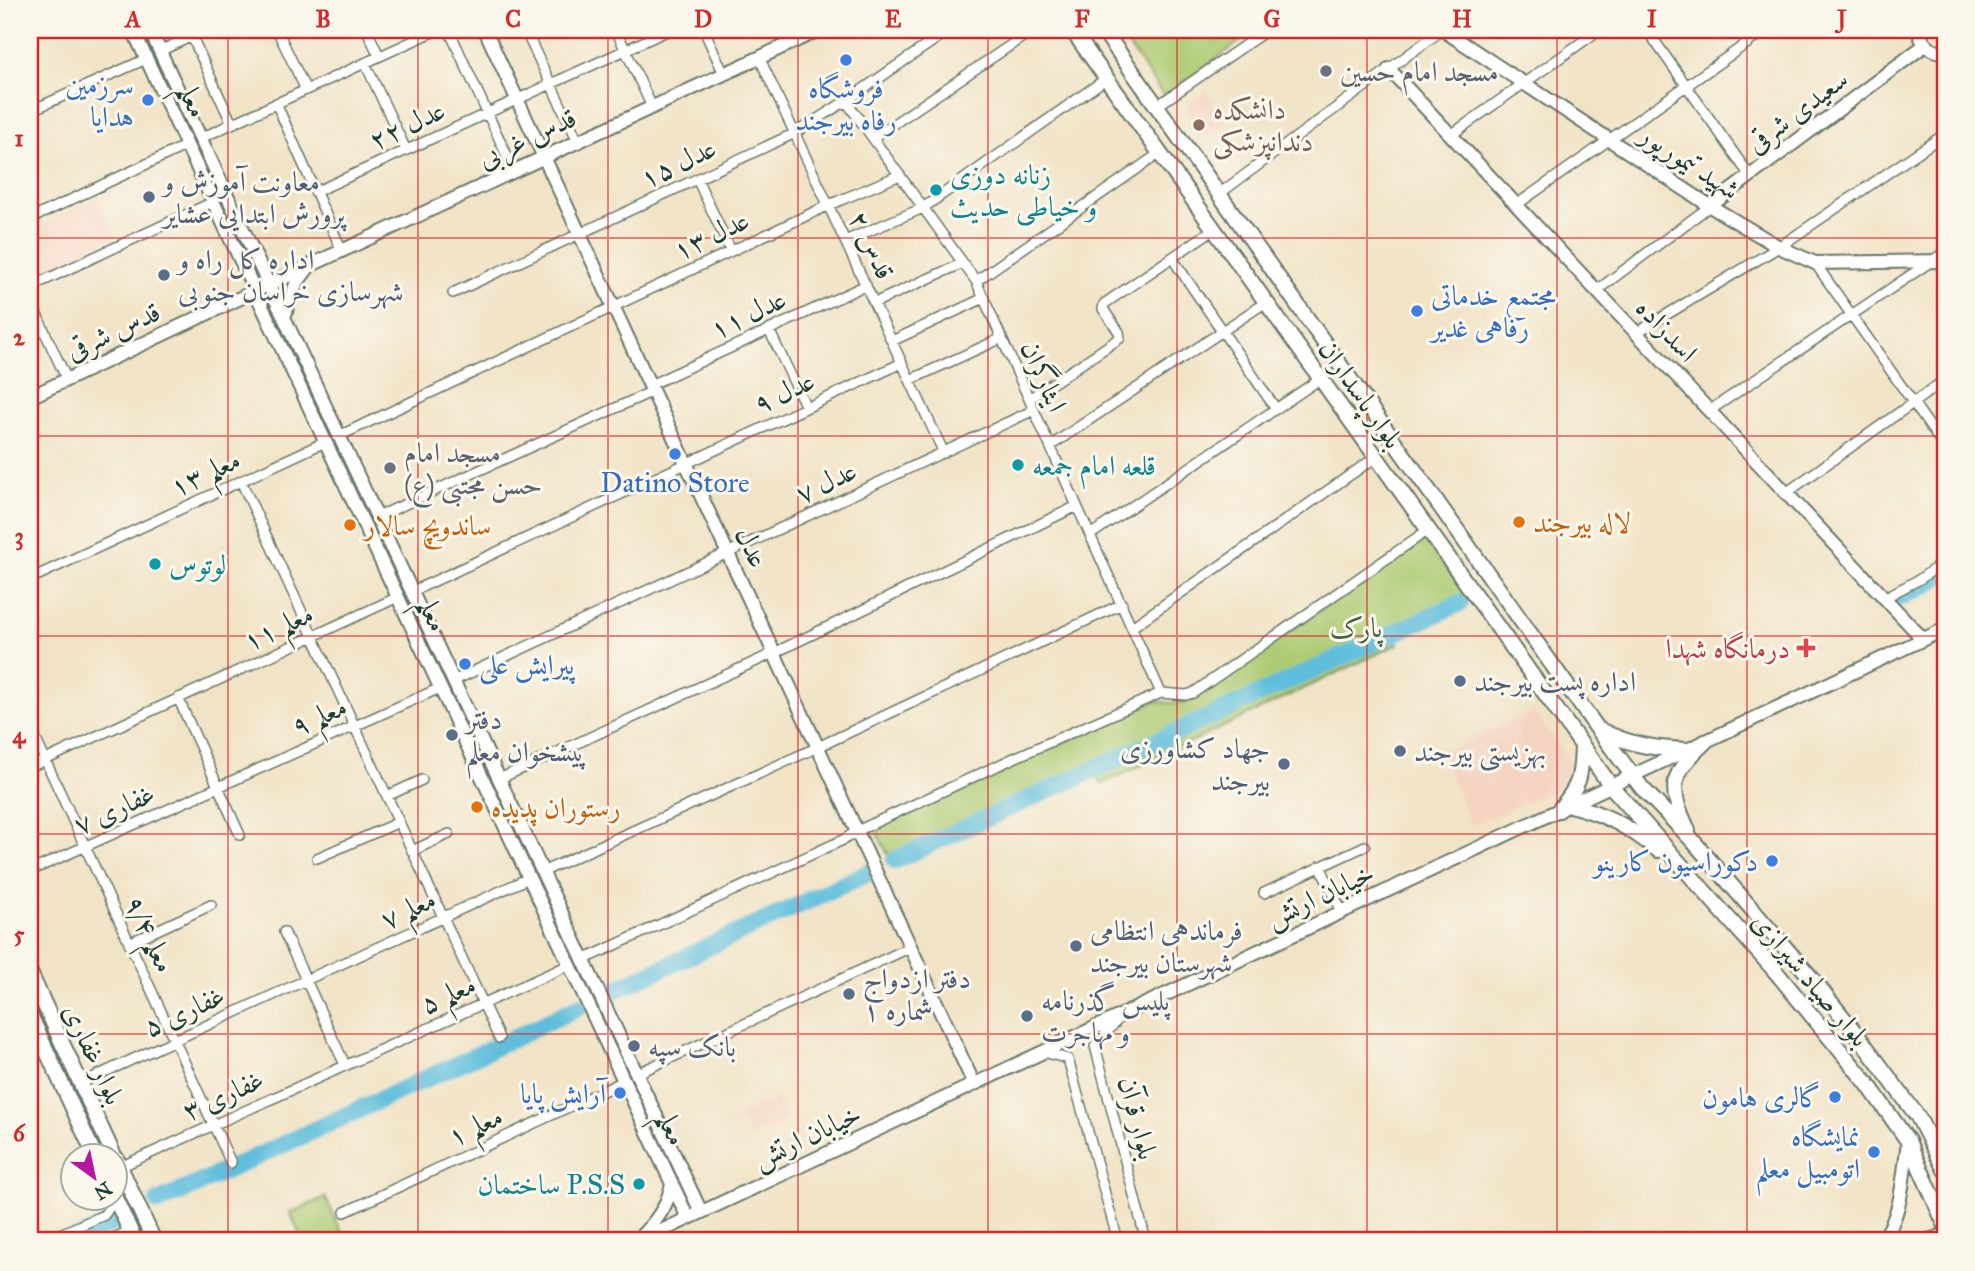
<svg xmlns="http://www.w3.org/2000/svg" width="1975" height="1271" font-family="'IM FELL Great Primer',Amiri,serif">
	<rect width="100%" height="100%" fill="#fbf7ec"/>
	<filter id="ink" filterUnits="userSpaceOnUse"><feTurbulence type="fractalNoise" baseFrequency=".0143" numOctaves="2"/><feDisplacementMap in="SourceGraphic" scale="14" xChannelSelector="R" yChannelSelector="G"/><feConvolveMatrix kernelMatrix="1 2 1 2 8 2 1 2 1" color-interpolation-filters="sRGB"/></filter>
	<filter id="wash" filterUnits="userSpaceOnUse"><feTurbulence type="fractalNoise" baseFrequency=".00686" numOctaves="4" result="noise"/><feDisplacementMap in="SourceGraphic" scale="28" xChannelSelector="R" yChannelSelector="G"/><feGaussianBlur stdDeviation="1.57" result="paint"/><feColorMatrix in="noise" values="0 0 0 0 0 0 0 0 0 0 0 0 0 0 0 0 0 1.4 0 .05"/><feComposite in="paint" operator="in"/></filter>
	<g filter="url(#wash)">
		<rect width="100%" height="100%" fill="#f1e3c6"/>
		<!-- built -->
		<path fill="#f4d3c0" d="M1206 91 1226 123 1203 137 1187 111 1189 103Z
			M98 197 116 237 30 277V230Z
			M1534 712 1572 763 1574 771 1569 785 1471 825 1441 753Z
			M777 1097 788 1120 751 1138 740 1114Z"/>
		<!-- green -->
		<path fill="#adcb73" stroke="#668454" stroke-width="2" d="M1117 30H1256L1164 96Z
			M1426 539 1465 593 1390 627 1398 644 1102 784 1096 775 893 864 877 833 881 826 1154 701 1182 704Z
			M325 1197 346 1241H303L290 1213Z"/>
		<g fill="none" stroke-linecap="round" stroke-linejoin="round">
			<!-- river -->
			<path stroke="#5ebedc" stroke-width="18" d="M1901 597 1926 585 1945 572
				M895 860 1460 603
				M613 991 870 872
				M506 1042 580 1006
				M158 1202 497 1046
				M72 1241 114 1222"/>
		</g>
	</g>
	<g filter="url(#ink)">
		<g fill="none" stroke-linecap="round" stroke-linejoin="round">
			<defs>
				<path id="street" d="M189 30 232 124
					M277 30 306 90
					M367 30 379 56
					M449 30 514 171
					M525 30 578 141
					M616 30 652 107
					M704 30 724 74
					M785 30 791 43
					M1647 30 1750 176
					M160 51 205 30
					M759 57 944 453
					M365 63 406 150
					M846 101 976 281 1161 693
					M276 103 342 251
					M1157 106 1267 30
					M30 111 146 59
					M1451 135 1599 30
					M201 138 437 30
					M873 138 1033 30
					M697 179 731 251
					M315 192 669 30
					M1219 194 1442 30
					M1516 205 1766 30
					M30 219 187 145
					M845 241 923 208 1107 78
					M1172 258 1276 409
					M1815 263 1945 448
					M976 281 1160 153
					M30 287 213 202
					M1596 291 1710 206
					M453 293 795 133 846 101 949 30
					M30 300 67 380
					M874 303 963 263
					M769 330 806 407
					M1636 333 1779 247 1945 134
					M892 341 984 298
					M910 380 1002 338
					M650 385 866 285
					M1029 399 1120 338 1119 332 1103 309 1104 304 1214 229
					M1709 411 1945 252
					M339 436 829 205 900 175
					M1050 446 1266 302
					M241 481 499 1038
					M1786 493 1945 380
					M377 517 653 391
					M1090 535 1320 379
					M30 579 325 442
					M411 592 902 363
					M1884 598 1920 579 1945 561
					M1132 627 1376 457
					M453 681 1034 410
					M178 698 240 835
					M30 727 231 1163
					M30 767 398 597
					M499 779 774 653 1077 506
					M387 796 422 780
					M412 851 449 834
					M317 858 399 822
					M1320 866 1342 912
					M30 871 440 688
					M542 872 818 747 1122 604
					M1264 893 1365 846
					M284 932 345 1065
					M129 943 211 905
					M583 960 845 839 857 831 1014 758 1161 693 1186 695 1193 693 1428 530
					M1120 1017 1095 1046 1146 1241
					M1044 1052 1068 1059 1118 1241
					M636 1074 911 947
					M81 1083 529 878
					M120 1167 569 965
					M345 1212 624 1081
					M44 1241 104 1215 109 1208 113 1198
					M107 1241 130 1231"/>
				<path id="secondary" d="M133 30 688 1218
					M150 30 701 1212
					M485 30 974 1084
					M1443 30 1710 206 1779 247 1815 263 1945 261
					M1918 30C1922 44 1930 52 1945 52
					M1389 69 1923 639
					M1710 206 1925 45
					M284 317 296 284 308 268
					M30 397 255 291 819 30
					M638 1239C655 1223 667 1208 672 1184
					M640 1241 1945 629
					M1882 1241C1903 1213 1903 1175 1908 1141
					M1926 1241 1945 1235"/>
				<path id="primary" d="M1072 30 1611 786 1776 972 1867 1083 1908 1141 1945 1224
					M1103 30 1597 728 1642 788 1693 841 1814 981 1861 1040 1918 1117 1945 1170
					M1602 731C1630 745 1657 749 1688 750
					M1570 805C1606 814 1629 827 1658 850
					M1559 810C1580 785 1581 778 1582 746
					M1688 830C1667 786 1671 774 1705 742
					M30 973 114 1156
					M30 1015 95 1156
					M116 1158 154 1241
					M115 1198 135 1241"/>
			</defs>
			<!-- street casing -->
			<use href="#street" stroke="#687767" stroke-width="12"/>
			<!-- secondary casing -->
			<use href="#secondary" stroke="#687767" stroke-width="16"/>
			<!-- primary casing -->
			<use href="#primary" stroke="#687767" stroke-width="18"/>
			<!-- street -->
			<use href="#street" stroke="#fff" stroke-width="9"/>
			<!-- secondary -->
			<use href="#secondary" stroke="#fff" stroke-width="12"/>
			<!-- primary -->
			<use href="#primary" stroke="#fff" stroke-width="14"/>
		</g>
	</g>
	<!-- grid -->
	<path fill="none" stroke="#d62828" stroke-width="2" stroke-opacity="0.55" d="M228 30V1241M418 30V1241M608 30V1241M798 30V1241M988 30V1241M1177 30V1241M1367 30V1241M1557 30V1241M1747 30V1241M30 238H1945M30 436H1945M30 636H1945M30 834H1945M30 1034H1945"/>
	<!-- markers -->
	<g fill="#3f7fe0" stroke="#fbf7ec" stroke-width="2.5">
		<circle cx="846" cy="60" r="7"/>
		<circle cx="148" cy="100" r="7"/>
		<circle cx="1417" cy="311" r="7"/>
		<circle cx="675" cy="454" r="7"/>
		<circle cx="465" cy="664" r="7"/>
		<circle cx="1772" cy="861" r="7"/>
		<circle cx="620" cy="1093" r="7"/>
		<circle cx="1835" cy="1097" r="7"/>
		<circle cx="1874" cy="1152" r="7"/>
	</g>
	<g fill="#6b7280" stroke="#fbf7ec" stroke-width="2.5">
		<circle cx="1326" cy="71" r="7"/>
		<circle cx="390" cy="468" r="7"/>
	</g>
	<circle fill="#8d6e63" stroke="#fbf7ec" stroke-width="2.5" cx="1199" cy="125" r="7"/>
	<g fill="#0f9aa8" stroke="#fbf7ec" stroke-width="2.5">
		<circle cx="936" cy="190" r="7"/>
		<circle cx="1018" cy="465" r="7"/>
		<circle cx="155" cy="564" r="7"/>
		<circle cx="639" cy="1184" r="7"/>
	</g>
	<g fill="#5c6f8a" stroke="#fbf7ec" stroke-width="2.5">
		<circle cx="149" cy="197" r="7"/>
		<circle cx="164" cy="275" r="7"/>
		<circle cx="1460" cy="681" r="7"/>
		<circle cx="452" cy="735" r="7"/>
		<circle cx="1400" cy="751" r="7"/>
		<circle cx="1284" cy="764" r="7"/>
		<circle cx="1076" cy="946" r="7"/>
		<circle cx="849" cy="994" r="7"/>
		<circle cx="1027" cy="1016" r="7"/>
		<circle cx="634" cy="1046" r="7"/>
	</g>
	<g fill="#e8710a" stroke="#fbf7ec" stroke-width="2.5">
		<circle cx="1519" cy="522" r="7"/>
		<circle cx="350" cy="525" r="7"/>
		<circle cx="477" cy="807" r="7"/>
	</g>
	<path fill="#e0444e" stroke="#fbf7ec" stroke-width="2.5" d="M1802.5 637.5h7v7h7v7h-7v7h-7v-7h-7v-7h7z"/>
	<g text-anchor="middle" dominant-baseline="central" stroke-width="6" stroke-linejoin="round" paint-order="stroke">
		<!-- worship labels -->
		<g font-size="28" fill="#5b616d" stroke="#fbf7ec" text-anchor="start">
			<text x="1340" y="71">مسجد امام حسین</text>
			<text x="404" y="452">مسجد امام<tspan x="404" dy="32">حسن مجتبی (ع)</tspan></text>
		</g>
		<!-- shop labels -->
		<g font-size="28" fill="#366cbe" stroke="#fbf7ec" text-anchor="end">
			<text x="134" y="84">سرزمین<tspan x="134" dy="32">هدایا</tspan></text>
			<text x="846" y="88" text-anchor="middle">فروشگاه<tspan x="846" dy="32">رفاه بیرجند</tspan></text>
			<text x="1431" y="295" text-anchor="start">مجتمع خدماتی<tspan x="1431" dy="32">رفاهی غدیر</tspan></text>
			<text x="675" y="482" text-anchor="middle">Datino Store</text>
			<text x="479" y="664" text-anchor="start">پیرایش علی</text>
			<text x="1758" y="861">دکوراسیون کارینو</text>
			<text x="606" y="1093">آرایش پایا</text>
			<text x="1821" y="1097">گالری هامون</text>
			<text x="1860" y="1136">نمایشگاه<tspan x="1860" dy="32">اتومبیل معلم</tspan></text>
		</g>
		<!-- street labels -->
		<g font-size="28" fill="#1f3d34" stroke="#fbf7ec">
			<text transform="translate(193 100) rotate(65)">معلم</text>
			<text transform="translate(1797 111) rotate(-37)">سعیدی شرقی</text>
			<text transform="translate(407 125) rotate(-25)">عدل ۲۲</text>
			<text transform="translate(527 138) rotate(-25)">قدس غربی</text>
			<text transform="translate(1690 162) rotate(33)">شهید تیمورپور</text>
			<text transform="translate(678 163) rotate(-25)">عدل ۱۵</text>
			<text transform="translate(711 235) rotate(-25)">عدل ۱۳</text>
			<text transform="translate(872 245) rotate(65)">قدس ۲</text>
			<text transform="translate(748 314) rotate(-25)">عدل ۱۱</text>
			<text transform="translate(1667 330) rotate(47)">اسدزاده</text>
			<text transform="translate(113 331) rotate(-25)">قدس شرقی</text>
			<text transform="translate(1044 376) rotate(66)">ایثارگران</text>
			<text transform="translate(784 392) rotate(-25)">عدل ۹</text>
			<text transform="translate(1361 394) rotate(55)">بلوار پاسداران</text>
			<text transform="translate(205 473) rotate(-25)">معلم ۱۳</text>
			<text transform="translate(826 482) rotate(-25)">عدل ۷</text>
			<text transform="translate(752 547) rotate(65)">عدل</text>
			<text transform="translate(433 614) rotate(65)">معلم</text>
			<text transform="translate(278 627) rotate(-25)">معلم ۱۱</text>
			<text transform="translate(319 716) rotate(-24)">معلم ۹</text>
			<text transform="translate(114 809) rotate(-24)">غفاری ۷</text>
			<text transform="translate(1320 895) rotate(-25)">خیابان ارتش</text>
			<text transform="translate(408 909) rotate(-25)">معلم ۷</text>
			<text transform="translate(150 934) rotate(65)">معلم ۹/۴</text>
			<text transform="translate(1811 979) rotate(50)">بلوار صیاد شیرازی</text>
			<text transform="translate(448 994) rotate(-24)">معلم ۵</text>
			<text transform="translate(184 1011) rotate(-24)">غفاری ۵</text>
			<text transform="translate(94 1054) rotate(65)">بلوار غفاری</text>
			<text transform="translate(223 1095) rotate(-24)">غفاری ۳</text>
			<text transform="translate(1138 1118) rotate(75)">بلوار قرآن</text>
			<text transform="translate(475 1126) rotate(-25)">معلم ۱</text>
			<text transform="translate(672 1128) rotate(65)">معلم</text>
			<text transform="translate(807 1136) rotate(-25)">خیابان ارتش</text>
		</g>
		<!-- education labels -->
		<g font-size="28" fill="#785e54" stroke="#fbf7ec" text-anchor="start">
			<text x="1213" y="109">دانشکده<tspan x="1213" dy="32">دندانپزشکی</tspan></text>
		</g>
		<!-- culture labels -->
		<g font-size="28" fill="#0d838f" stroke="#fbf7ec" text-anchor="start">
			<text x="950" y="174">زنانه دوزی<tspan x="950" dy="32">و خیاطی حدیث</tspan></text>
			<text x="1032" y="465">قلعه امام جمعه</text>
			<text x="169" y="564">لوتوس</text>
			<text x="625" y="1184" text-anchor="end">ساختمان P.S.S</text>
		</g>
		<!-- service labels -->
		<g font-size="28" fill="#4e5e75" stroke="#fbf7ec" text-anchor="start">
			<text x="163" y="181">معاونت آموزش و<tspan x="163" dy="32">پرورش ابتدایی عشایر</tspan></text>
			<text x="178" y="259">اداره کل راه و<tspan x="178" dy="32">شهرسازی خراسان جنوبی</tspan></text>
			<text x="1474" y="681">اداره پست بیرجند</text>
			<text x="466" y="719">دفتر<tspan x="466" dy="32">پیشخوان معلم</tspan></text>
			<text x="1270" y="748" text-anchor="end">جهاد کشاورزی<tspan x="1270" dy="32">بیرجند</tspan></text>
			<text x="1414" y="751">بهزیستی بیرجند</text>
			<text x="1090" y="930">فرماندهی انتظامی<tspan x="1090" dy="32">شهرستان بیرجند</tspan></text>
			<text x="863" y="978">دفتر ازدواج<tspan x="863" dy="32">شماره ۱</tspan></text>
			<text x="1041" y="1000">پلیس گذرنامه<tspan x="1041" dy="32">و مهاجرت</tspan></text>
			<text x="648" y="1046">بانک سپه</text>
		</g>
		<!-- food labels -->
		<g font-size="28" fill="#c56008" stroke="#fbf7ec" text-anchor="start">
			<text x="1533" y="522">لاله بیرجند</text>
			<text x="364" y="525">ساندویچ سالار</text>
			<text x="491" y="807">رستوران پدیده</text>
		</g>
		<!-- park labels -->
		<g font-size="28" fill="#426044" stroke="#fbf7ec">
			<text x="1356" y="627">پارک</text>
		</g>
		<!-- health labels -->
		<g font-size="28" fill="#be3a42" stroke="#fbf7ec" text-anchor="end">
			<text x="1790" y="648">درمانگاه شهدا</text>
		</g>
	</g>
	<!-- margin -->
	<rect width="1975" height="1271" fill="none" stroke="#fbf7ec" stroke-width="77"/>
	<!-- north arrow -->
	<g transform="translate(94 1177) rotate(147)"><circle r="33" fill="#fbf7ec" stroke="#a3ada2" stroke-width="2"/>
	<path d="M0-5L12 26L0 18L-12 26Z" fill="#b5179e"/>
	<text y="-10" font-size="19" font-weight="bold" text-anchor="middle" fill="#1f3d34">N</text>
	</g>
	<rect x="38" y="38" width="1899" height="1194" fill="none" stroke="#d62828" stroke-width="2.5"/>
	<g font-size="23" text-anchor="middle" font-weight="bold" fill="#d62828">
		<text x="133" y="27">A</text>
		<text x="323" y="27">B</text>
		<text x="513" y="27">C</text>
		<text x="703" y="27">D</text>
		<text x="893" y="27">E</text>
		<text x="1082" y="27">F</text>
		<text x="1272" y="27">G</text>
		<text x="1462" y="27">H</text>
		<text x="1652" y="27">I</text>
		<text x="1842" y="27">J</text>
		<text x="19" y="146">1</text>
		<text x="19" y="345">2</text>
		<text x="19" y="544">3</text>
		<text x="19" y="743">4</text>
		<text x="19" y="942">5</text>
		<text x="19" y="1141">6</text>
	</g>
</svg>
